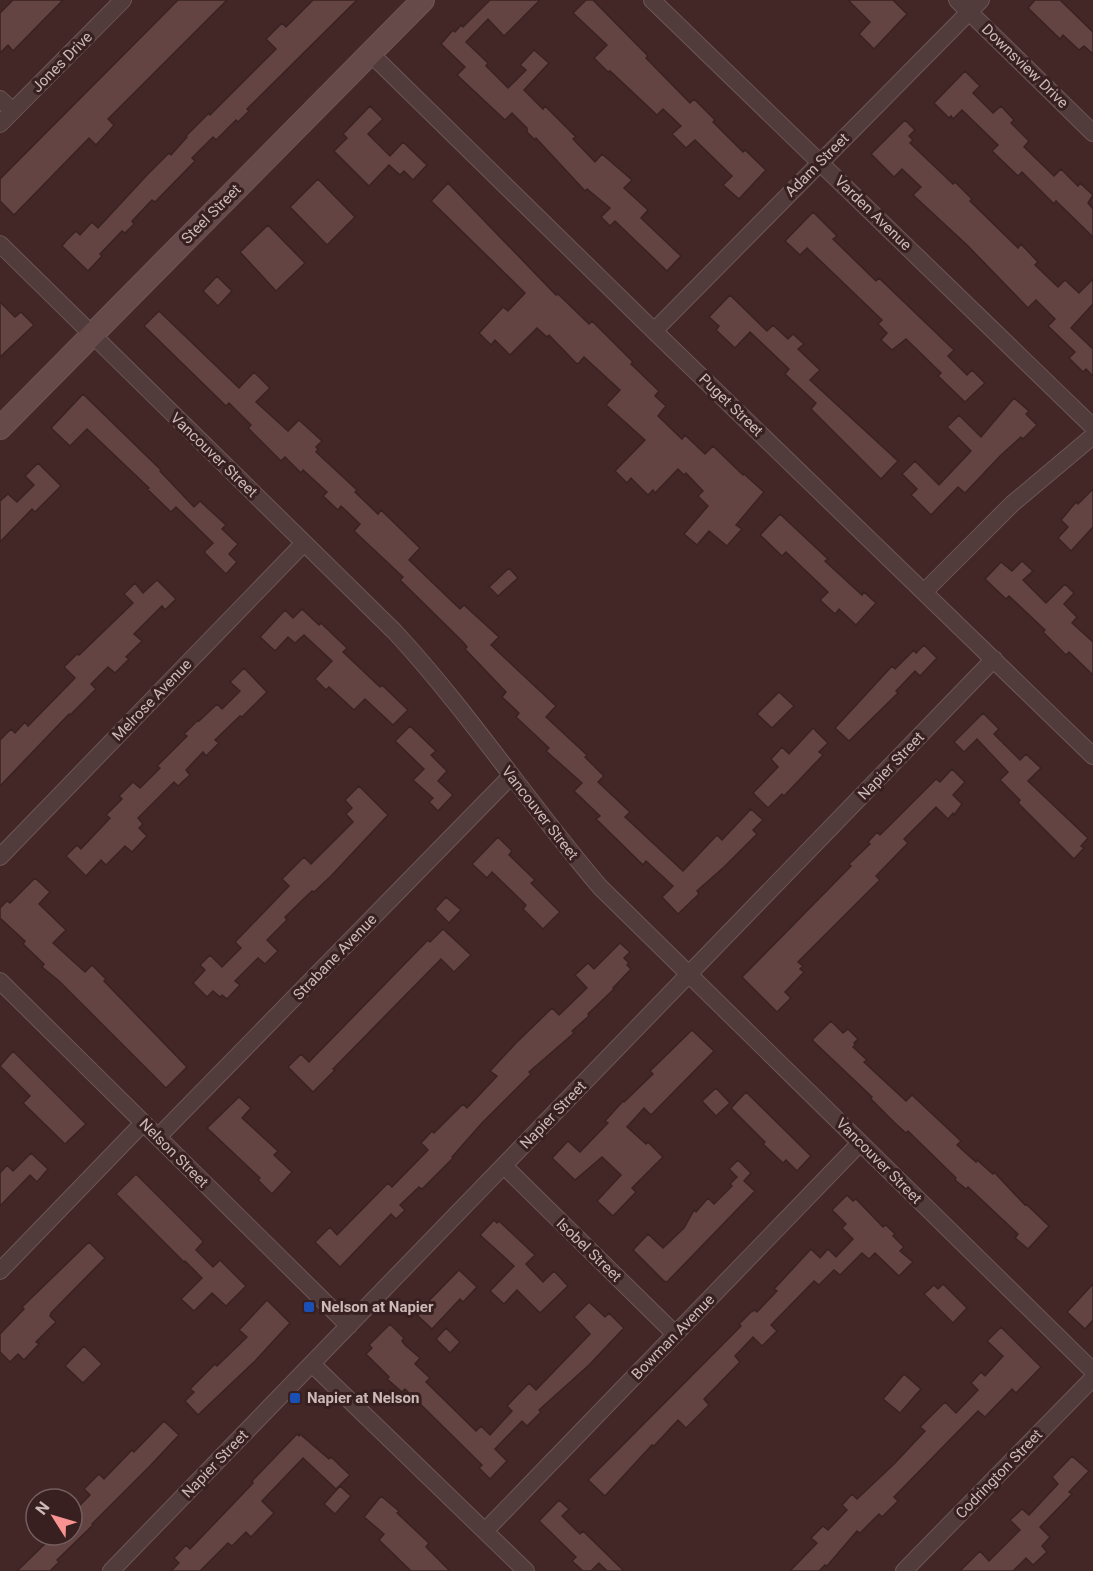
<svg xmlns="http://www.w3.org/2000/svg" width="1093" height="1571" font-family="Roboto,sans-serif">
	<rect width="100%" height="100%" fill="#432727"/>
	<!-- building -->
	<path fill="#634443" stroke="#3a2222" stroke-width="1.5" d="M13 0H63L13 51 8 45 0 53V13Z
		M178 0H227L108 119 114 125 109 131 96 145 89 138 14 215 0 201V179Z
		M313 0H357L247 109 249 111 238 122 236 120 216 140 213 137 192 158 195 161 155 202 152 200 132 221 134 224 125 233 122 231 100 254 102 256 88 271 62 246 66 241 76 231 80 235 92 222 98 228 147 175 169 153 171 155 187 137 186 136 209 113 210 115 276 49 266 39 282 23 286 27Z
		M490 0H540L504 36 488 19 466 42 488 63 486 66 508 88 526 70 520 65 534 50 549 63 524 90 543 109 545 106 576 137 573 139 595 162 602 154 632 180 624 188 648 210 641 218 681 256 667 271 615 221 610 226 601 217 610 208 587 189 585 191 536 138 535 140 527 132V128L512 113 505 120 457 75 465 67 441 44 453 30 455 32 461 25 463 27Z
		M586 0H593L648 56 646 58 690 103 694 99 715 120 713 122 743 152 745 150 766 170 739 199 723 185 732 176 695 140 686 148 672 134 681 126 663 109 657 115 610 71 608 72 594 58 607 45 573 13Z
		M848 0H893L907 14 874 49 859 34 870 22Z
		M1035 0H1060L1093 32V54L1084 46 1079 50 1063 35 1060 39 1028 8Z
		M965 71 980 86 973 93 993 113 1001 106 1014 120 1011 123 1029 141 1024 147 1054 176 1061 169 1078 186 1080 183 1093 195 1088 203 1093 209V237L1056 201 1054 204 1022 172 1018 176 992 151 998 145 962 110 953 119 951 116 949 118 934 103Z
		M370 106 383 119 368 134 390 156 403 142 427 165 413 180 404 171 400 175 389 165 369 186 334 151 347 138 343 134Z
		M905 120 915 130 909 136 913 140 910 143 953 184 955 182 972 199 970 201 1018 248 1021 244 1038 262 1035 265 1058 287 1065 280 1079 293 1093 279V304L1071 328 1093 349V376L1086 369 1083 372 1069 358 1075 352 1048 326 1055 319 1036 300 1028 308 967 245 913 195 921 187 902 169 894 177 871 154Z
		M318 179 355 217 327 245 290 207Z
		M448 183 556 295 558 294 589 324 592 321 633 362 631 364 659 391 655 396 666 406 658 416 682 439 685 435 705 454 713 446 743 475 744 474 764 492 736 525 742 529 727 546 709 531 697 545 684 534 708 506 698 496 703 491 686 473 684 475 678 469 655 493 653 490 648 495 631 478 627 483 615 471 645 440 606 405 620 390 584 357 578 364 575 362 549 335 547 337 537 328 510 355 495 340 491 345 479 333 503 307 508 311 525 293 431 201Z
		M813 212 837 236 833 239 876 281 879 278 954 350 948 356 967 375 972 370 985 383 965 402 938 376 941 373 906 339 892 350 881 340 887 333 878 324 882 320 807 248 800 255 785 241Z
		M268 225 305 263 276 291 240 252Z
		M217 276 232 291 218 306 203 291Z
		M730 295 767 331 773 325 788 339 793 334 804 344 798 349 820 370 810 380 898 461 881 479 811 409 816 403 785 374 789 369 750 332 735 348 716 330 719 326 709 317Z
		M0 302 15 317 21 312 34 325 0 357Z
		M159 311 239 388 254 372 270 388 256 402 288 431 299 420 322 441 316 447 318 449 316 452 357 490 355 492 378 514 381 510 420 548 409 560 460 609 464 605 499 637 491 645 556 706 546 717 587 755 585 757 604 776 598 782 630 812 625 817 683 871 717 835 722 840 751 809 763 820 753 830 757 834 724 867 697 891 699 894 678 914 662 897 673 886 646 861 643 865 596 819 600 816 574 791 582 783 546 751 549 748 516 717 519 713 502 697 506 692 465 649 467 647 463 642 400 580 403 577 354 531 360 524 341 506 338 510 323 496 327 492 303 470 301 473 285 457 281 461 248 428 251 425 229 403 226 406 144 326Z
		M83 394 161 470 160 471 194 507 200 501 226 525 222 529 238 544 229 554 237 562 226 574 204 552 213 543 176 507 171 512 147 489 149 488 87 429 70 446 51 428Z
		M1014 398 1029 411 1026 414 1037 425 1023 439 1021 437 1001 455 965 493 958 487 931 515 911 495 917 489 902 474 915 461 939 485 971 451 947 427 959 415 981 437Z
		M38 463 61 486 35 512 32 509 0 542V501L8 494 17 502 34 485 25 476Z
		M1093 489V527L1071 551 1058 538 1068 527 1061 520 1076 502 1078 504Z
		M780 514 828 559 825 561 862 595 864 592 876 603 856 625 839 609 835 614 820 600 828 592 786 552 782 556 760 535Z
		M1022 561 1033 571 1023 580 1046 603 1065 584 1074 593 1064 604 1077 617 1072 623 1093 642V675L1069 652 1066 655 1043 632 1045 630 1009 596 1006 599 985 579 1001 562 1012 571Z
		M509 568 518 578 498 596 489 587Z
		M157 580 176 599 165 610 162 606 134 634 142 641 126 657 129 659 115 673 108 667 91 684 96 689 70 715 69 714 0 786V740L11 729 15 733 25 722 28 726 75 678 64 667 77 654 79 655 133 603 124 594 135 583 143 593Z
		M302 609 319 625 321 623 347 648 343 652 380 687 382 685 408 710 393 725 365 699 354 710 329 687 326 690 315 679 332 661 304 635 295 643 288 637 275 651 260 637 285 610 293 618Z
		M924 645 937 658 920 676 915 671 896 691 898 693 849 741 835 728 892 666 895 669 914 650 916 653Z
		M244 668 267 692 242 717 240 716 215 740 219 743 206 756 203 752 186 770 190 775 178 786 174 782 138 818 143 824 139 828 147 836 132 852 125 846 106 865 101 860 86 876 66 856 77 845 81 849 110 818 106 815 122 799 119 796 133 782 140 788 160 768 157 766 187 736 184 734 198 720 199 721 217 704 222 709 240 691 230 682Z
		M779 692 794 706 772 728 757 714Z
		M983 713 999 729 994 734 1020 760 1026 754 1041 768 1028 781 1088 838 1081 846 1084 848 1074 859 1018 803 1020 800 1000 780 1008 772 977 739 964 752 954 742Z
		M410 726 436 751 431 755 447 771 438 781 453 795 438 811 429 802 433 798 413 780 424 769 395 741Z
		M813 728 828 743 819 752 823 755 784 796 782 794 768 808 753 793 778 767 771 759 782 747 789 754Z
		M952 769 965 782 953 795 962 804 954 815 953 813 948 819 936 807 904 839 908 843 876 876 880 880 798 962 803 966 800 969 804 972 785 992 791 998 777 1012 742 977 851 866 849 864 870 844 868 842 877 832 880 835 936 779 940 782Z
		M359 786 388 815 331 876 314 892 312 891 285 917 287 920 267 940 278 951 265 964 258 958 235 981 240 985 227 999 222 995 220 997 213 991 207 997 193 983 205 970 200 965 210 955 222 967 241 948 235 942 289 886 282 879 304 857 311 864 353 822 346 814 352 808 345 800Z
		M498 837 512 851 509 855 535 880 531 883 560 912 543 929 523 909 526 905 492 872 487 878 472 864Z
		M35 878 50 892 39 904 66 930 53 943 85 972 92 965 106 979 104 981 187 1067 166 1088 59 981 42 967 44 964 23 944 25 941 0 918V908L7 901 10 903Z
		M446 897 461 910 449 923 435 909Z
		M443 929 471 955 454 972 441 959 333 1069 335 1070 313 1092 288 1067 301 1054 309 1062 428 940 430 942Z
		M620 943 630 952 624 958 629 963 627 965 631 969 613 988 614 989 588 1014 589 1016 572 1031 574 1033 529 1072 531 1074 482 1123 452 1157 453 1158 422 1189 419 1187 400 1205 405 1210 396 1219 391 1214 340 1267 315 1242 330 1227 337 1235 388 1183 392 1187 428 1150 421 1143 432 1131 434 1133 463 1104 467 1108 497 1076 490 1071 516 1043 552 1008 559 1015 587 988 575 975 588 963 594 969Z
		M831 1021 843 1033 848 1029 858 1039 854 1043 855 1045 853 1047 867 1060 864 1062 906 1101 912 1095 961 1141 957 1145 976 1162 977 1160 993 1174 994 1172 1025 1205 1026 1204 1049 1226 1028 1249 1015 1238 1018 1234 968 1187 966 1189 955 1180 956 1178 910 1133 908 1131 906 1133 897 1125 871 1099 872 1097 812 1040Z
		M692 1030 714 1051 651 1115 644 1108 627 1127 646 1144 648 1142 663 1157 632 1188 636 1192 613 1216 597 1201 621 1175 602 1157 575 1180 552 1158 568 1141 580 1152 608 1123 605 1121 623 1101 624 1102 653 1074 650 1071Z
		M13 1051 86 1124 65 1144 23 1103 30 1096 0 1066Z
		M716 1088 730 1103 716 1116 702 1101Z
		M746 1092 811 1156 797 1171 786 1160 783 1163 763 1144 765 1142 731 1108Z
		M239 1097 251 1108 242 1118 278 1151 274 1155 292 1172 272 1194 258 1180 260 1178 207 1128Z
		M31 1153 48 1169 37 1182 30 1175 0 1206V1173L7 1165 13 1171Z
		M738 1160 751 1173 744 1181 755 1191 667 1282 664 1281 633 1250 648 1234 663 1248 684 1228 694 1210 696 1212 708 1198 714 1204 732 1186 730 1184 737 1177 729 1169Z
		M136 1174 202 1240 203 1242 196 1250 213 1267 220 1260 246 1286 226 1306 212 1293 194 1311 181 1299 202 1278 185 1261 184 1262 116 1194Z
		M847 1195 853 1201 856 1199 883 1227 886 1225 895 1234 893 1236 904 1247 900 1251 913 1262 899 1276 875 1253 869 1259 862 1253 840 1275 834 1270 819 1285 814 1281 771 1325 777 1331 762 1346 753 1337 735 1356 740 1362 704 1399 709 1405 686 1428 678 1420 654 1446 652 1445 605 1496 588 1480 741 1326 739 1324 751 1312 755 1310 757 1312 777 1291 774 1289 811 1249 820 1258 828 1249 836 1257 853 1239 842 1228 846 1224 832 1210Z
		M494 1220 497 1223 499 1221 535 1255 526 1264 543 1282 554 1271 568 1286 540 1313 517 1290 504 1304 490 1291 514 1266 480 1235Z
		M89 1242 105 1258 51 1313 50 1316 56 1322 36 1342 39 1344 24 1360 18 1354 10 1362 0 1352V1334L24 1309 22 1307Z
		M459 1270 477 1287 463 1302 460 1299 432 1329 416 1314Z
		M943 1284 967 1308 953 1323 924 1294 934 1285 938 1289Z
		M1093 1284V1320L1085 1329 1067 1312Z
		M267 1300 290 1323 255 1361 198 1415 185 1401 194 1392 190 1389 215 1364 217 1366 247 1337 239 1330Z
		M589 1302 605 1317 609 1313 624 1328 589 1365 539 1410 541 1412 527 1426 522 1421 495 1449 507 1461 490 1479 479 1468 482 1465 405 1389 402 1392 387 1379 389 1377 366 1354 372 1348 369 1345 390 1324 404 1338 402 1341 405 1345 420 1358 415 1364 430 1378 426 1382 476 1431 481 1426 490 1435 512 1411 507 1406 529 1383 536 1390 590 1334 574 1317Z
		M1001 1327 1041 1367 1016 1393 1012 1389 985 1417 978 1411 894 1497 898 1501 882 1517 879 1514 860 1533 857 1531 827 1566 825 1565 819 1571H790L817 1543 811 1538 823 1526 828 1530 847 1510 842 1505 852 1494 857 1499 894 1464 925 1431 920 1427 945 1402 956 1413 978 1390 971 1383 981 1372 985 1376 1003 1356 987 1341Z
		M446 1328 460 1342 450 1353 436 1339Z
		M84 1346 102 1364 83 1383 65 1366Z
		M904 1374 921 1389 900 1413 883 1399Z
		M164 1421 179 1435 149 1467 92 1524 93 1525 57 1560 59 1562 50 1571H17L54 1535H72V1513L90 1495 84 1489 99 1474 104 1479 132 1450 134 1452Z
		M297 1434 299 1436 300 1434 329 1459 331 1457 350 1475 336 1489 303 1458 262 1501 274 1513 251 1537 246 1532 232 1546 228 1543 200 1571H171L179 1563 174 1558 186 1545 190 1549 253 1483 252 1481Z
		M1072 1456 1089 1471 1069 1492 1072 1494 1040 1527 1050 1537 1042 1546 1047 1552 1033 1565 1026 1558 1013 1571H960L980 1551 989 1561 1020 1530 1010 1520 1022 1509 1029 1515 1058 1484 1052 1477Z
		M340 1486 351 1496 335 1514 324 1504Z
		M381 1496 399 1511 397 1513 429 1543 426 1547 450 1571H411L379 1540 384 1534 364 1517Z
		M559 1500 569 1509 562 1516 580 1534 583 1531 624 1571H607L599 1563 591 1571H583L572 1561 576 1557 539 1521Z"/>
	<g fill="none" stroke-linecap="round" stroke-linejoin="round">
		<defs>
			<path id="street" d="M652 0 1093 427
				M957 0 1093 133
				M370 53 654 331 1093 756
				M0 99 13 111
				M0 124 123 0
				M0 244 395 632C469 712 529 804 600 887L1093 1371
				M654 331 981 0
				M924 592 1012 504 1093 436
				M0 857 304 543
				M0 981 349 1326
				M158 1137 511 776
				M504 1166 675 1334
				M0 1271 143 1123
				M312 1364 526 1571
				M485 1531 860 1143
				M111 1571 994 659
				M904 1571 1093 1378"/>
			<path id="secondary" d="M0 428 423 0"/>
		</defs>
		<!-- street casing -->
		<use href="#street" stroke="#6d5756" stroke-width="18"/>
		<!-- secondary casing -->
		<use href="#secondary" stroke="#6d5756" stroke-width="24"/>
		<!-- street -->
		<use href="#street" stroke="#523b3b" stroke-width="16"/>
		<!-- secondary -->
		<use href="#secondary" stroke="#654a49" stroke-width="22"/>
	</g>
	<!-- markers -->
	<g fill="#1a4fb4" stroke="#382020" stroke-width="2">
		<rect x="303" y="1301" width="12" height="12" rx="3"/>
		<rect x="289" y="1392" width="12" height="12" rx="3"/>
	</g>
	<g text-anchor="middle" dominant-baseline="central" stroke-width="6" stroke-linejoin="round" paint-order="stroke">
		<!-- street labels -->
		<g font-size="15" fill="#ccb9b8" stroke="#382020">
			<text transform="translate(62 62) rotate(-45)">Jones Drive</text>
			<text transform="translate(1025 66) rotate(44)">Downsview Drive</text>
			<text transform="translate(817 165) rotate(-45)">Adam Street</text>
			<text transform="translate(873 213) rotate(44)">Varden Avenue</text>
			<text transform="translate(211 214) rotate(-45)">Steel Street</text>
			<text transform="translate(731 405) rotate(44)">Puget Street</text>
			<text transform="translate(214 455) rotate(44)">Vancouver Street</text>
			<text transform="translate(152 700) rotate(-46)">Melrose Avenue</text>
			<text transform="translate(891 766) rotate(-46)">Napier Street</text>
			<text transform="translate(540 813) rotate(52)">Vancouver Street</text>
			<text transform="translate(335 957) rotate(-46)">Strabane Avenue</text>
			<text transform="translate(553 1115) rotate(-46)">Napier Street</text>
			<text transform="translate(174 1153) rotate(45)">Nelson Street</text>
			<text transform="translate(879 1161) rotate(45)">Vancouver Street</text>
			<text transform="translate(589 1250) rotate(44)">Isobel Street</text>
			<text transform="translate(673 1337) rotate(-46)">Bowman Avenue</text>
			<text transform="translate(215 1464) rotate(-46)">Napier Street</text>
			<text transform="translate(999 1474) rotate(-46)">Codrington Street</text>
		</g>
		<!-- poi labels -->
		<g font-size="15" font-weight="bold" fill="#ccb9b8" stroke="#382020" text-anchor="start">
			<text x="321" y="1307">Nelson at Napier</text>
			<text x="307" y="1398">Napier at Nelson</text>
		</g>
	</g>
	<!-- north arrow -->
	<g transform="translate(54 1517) rotate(307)"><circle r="28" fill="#382020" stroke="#735d5d" stroke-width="1.5"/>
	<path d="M0-4.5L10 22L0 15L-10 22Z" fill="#f99391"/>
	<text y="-9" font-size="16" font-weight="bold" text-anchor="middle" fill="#ccb9b8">N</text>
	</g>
</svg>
